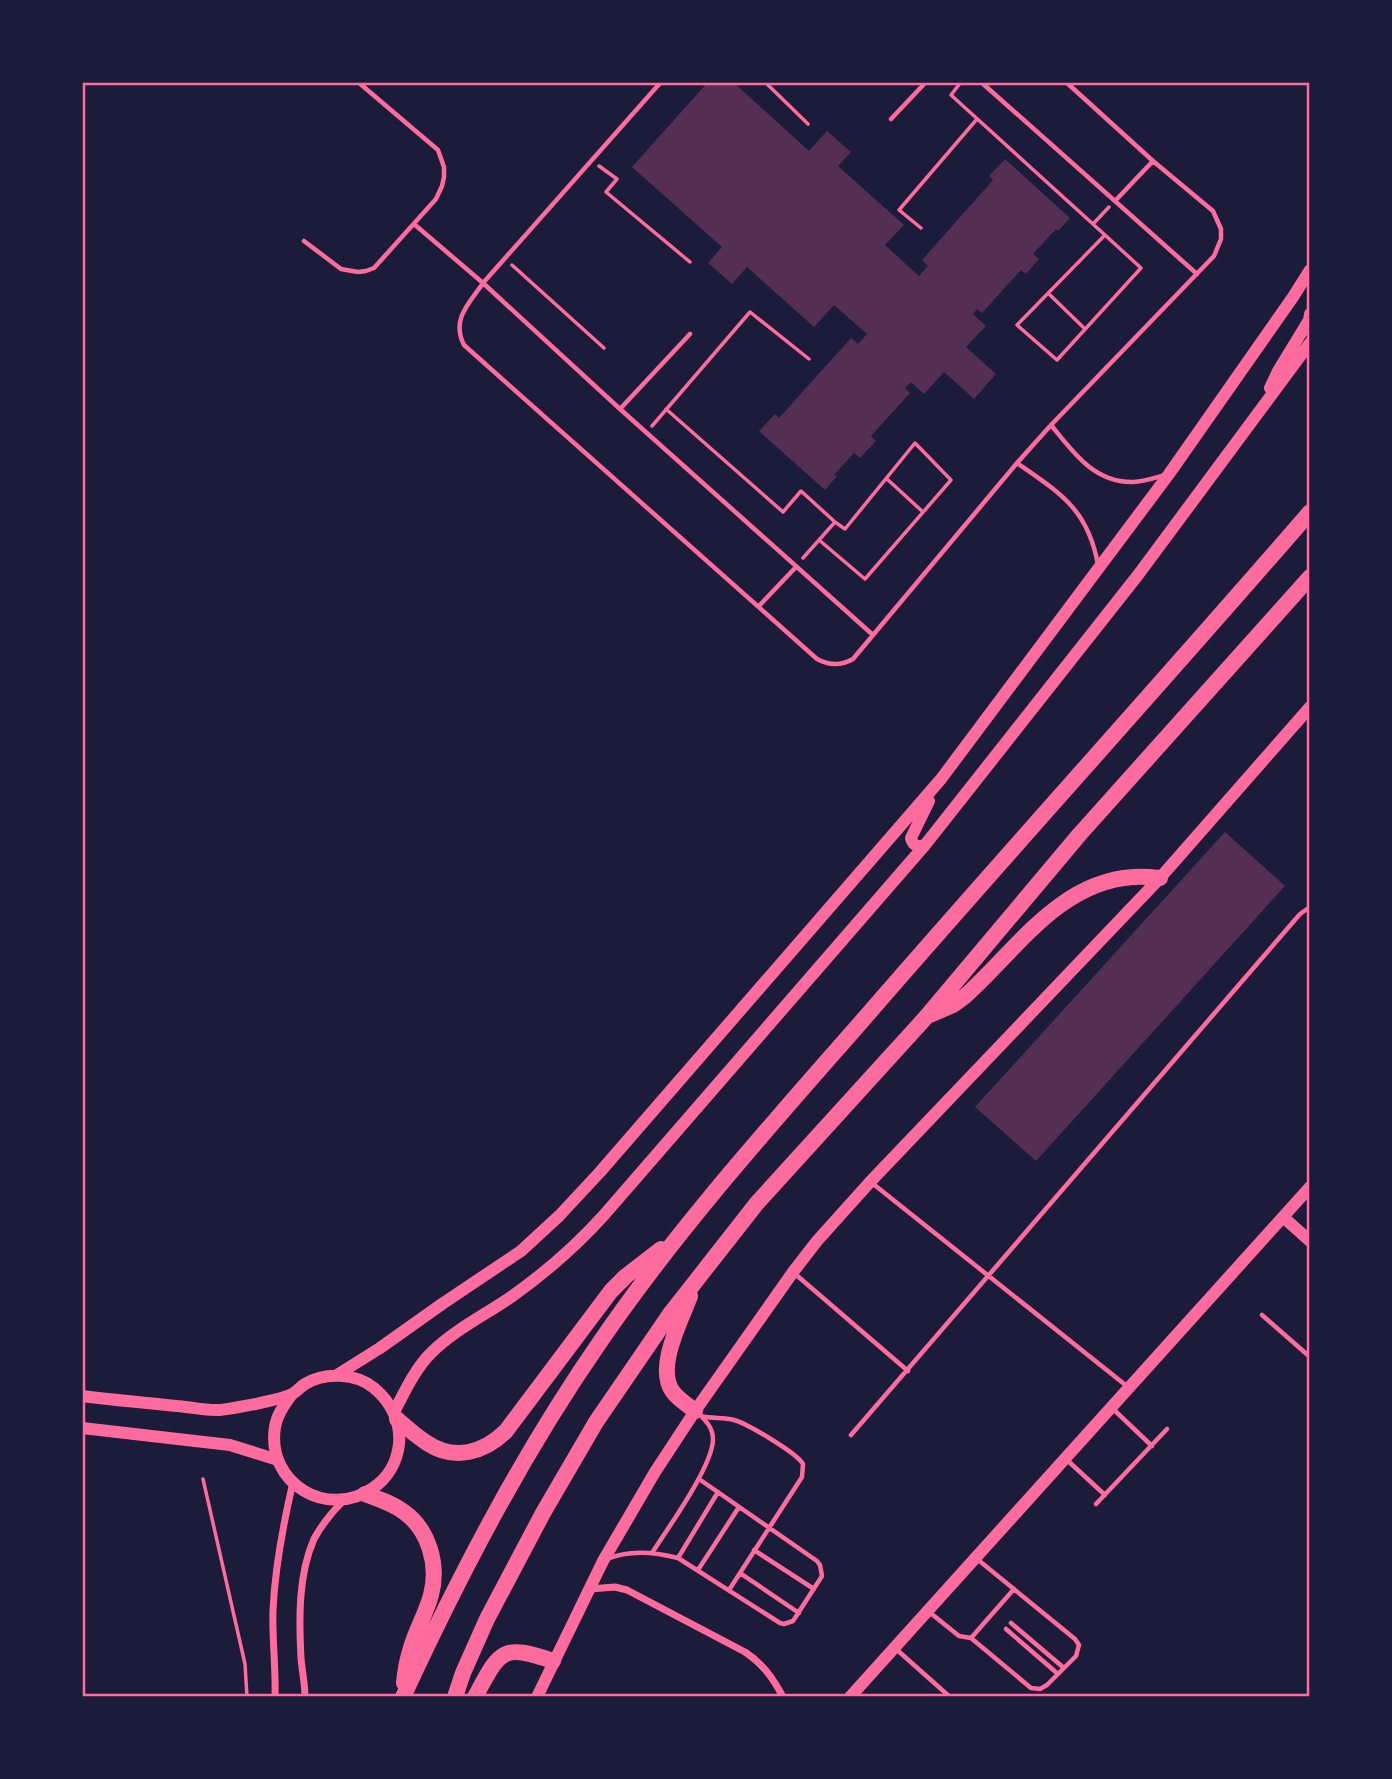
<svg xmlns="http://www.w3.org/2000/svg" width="1392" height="1779" font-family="Raleway,sans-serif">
	<rect width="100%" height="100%" fill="#1b1b3a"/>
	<!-- building -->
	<path fill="#542f53" d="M708 82H733L809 151 827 131 851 152 838 166 904 225 885 245 919 276 928 266 922 260 993 180 989 176 1005 159 1070 218 1058 231 1056 229 1033 254 1039 259 1026 274 1021 270 982 313 977 309 973 314 986 326 966 347 996 374 974 399 944 372 924 394 911 382 905 388 910 393 871 436 876 441 860 458 854 453 834 475 837 476 825 490 759 431 775 414 779 418 851 338 858 344 867 334 834 305 814 327 747 267 732 284 708 263 722 247 632 167Z
		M1225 832 1285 886 1036 1161 975 1107Z"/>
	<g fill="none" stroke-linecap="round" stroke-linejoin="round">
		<!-- path -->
		<path stroke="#ff6b9d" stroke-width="3.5" d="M765 82 808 124
			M961 82 951 95 1105 235
			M599 166 617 179 606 192 690 262
			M1093 224 1109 207
			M921 228 899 210 977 119
			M1105 235 1141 268 1057 360 1017 325Z
			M512 265 604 348
			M1049 294 1085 329
			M666 409 783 512 801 491 835 522 803 558
			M652 426 750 312 809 359
			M887 479 923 512
			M819 540 865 579 951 480 915 443 845 529 835 522
			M203 1479 245 1664 247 1697"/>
		<!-- service -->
		<path stroke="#ff6b9d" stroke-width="4.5" d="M661 82 483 283C469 304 451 319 464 345L817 659C830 666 841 666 853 659L1017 463 1051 425 1214 256 1221 239V229L1213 211 1153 161 1066 82
			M981 82 1197 274
			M891 119 926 82
			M1115 201 1153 161
			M414 224 483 283 620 409 873 635
			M304 241 341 269 358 272 366 271 374 268 436 199 442 186 444 177V167L438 150 358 82
			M620 409 690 334
			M1051 425C1073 452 1094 483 1133 482 1143 482 1155 478 1165 475
			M1017 463C1060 493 1088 509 1098 565
			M759 606 796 567
			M872 1183 1128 1387
			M794 1273 908 1371
			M1262 1315 1310 1357
			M1112 1408 1152 1446
			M701 1416C712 1419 723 1417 734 1420 746 1423 797 1453 803 1464L802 1477 729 1590
			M851 1435 1300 914 1310 907
			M1067 1460 1105 1495
			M1096 1504 1167 1429
			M754 1550 814 1589
			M652 1553C668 1528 712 1467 713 1440 713 1429 708 1423 701 1416
			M678 1558 718 1492
			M607 1559C630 1549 655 1552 678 1558L780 1623 784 1624 793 1621 822 1576 820 1565 817 1561 699 1479
			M698 1570 739 1507
			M740 1573 799 1613
			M928 1611 959 1636 971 1638 1031 1688 1040 1689 1047 1685 1076 1656 1079 1645 1075 1639 977 1559
			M1011 1623 1064 1668
			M1006 1629 1058 1674
			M971 1638 1014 1589
			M896 1649 950 1697"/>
		<!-- minor -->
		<path stroke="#ff6b9d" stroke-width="7" d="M590 1589 615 1587 627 1590 745 1652C763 1664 773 1678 783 1697
			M275 1697C276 1668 272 1639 273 1610 275 1567 283 1525 293 1482
			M305 1697C305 1684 302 1671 301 1658 299 1620 298 1575 314 1539 322 1524 332 1512 344 1500"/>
		<!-- tertiary -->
		<path stroke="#ff6b9d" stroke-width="12" d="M1270 388 1278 371 1309 320 1310 314
			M925 845C918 847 913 846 911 838L929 801
			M1283 1217 1310 1241
			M337 1375 380 1348 442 1304 521 1251 559 1216 600 1172 941 779 1169 474 1293 297 1310 270
			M82 1396C114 1400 146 1403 177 1406 191 1407 206 1411 220 1410 232 1409 244 1406 256 1404 267 1401 282 1399 292 1394 297 1392 300 1387 305 1384 325 1372 356 1373 374 1388 391 1402 401 1422 399 1444 397 1462 388 1478 373 1488 327 1520 266 1483 275 1427 277 1414 285 1404 292 1394
			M394 1412C405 1391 415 1369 431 1353 454 1330 485 1315 511 1297 545 1273 576 1246 604 1215L925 845 1138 575 1310 343
			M82 1428 230 1445 278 1460
			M537 1697 603 1561 655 1472 695 1411 793 1272 817 1241 870 1182 1160 878 1310 707
			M850 1697 1310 1187"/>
		<!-- trunk -->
		<path stroke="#ff6b9d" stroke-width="16" d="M930 1015 953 1005 964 997C1015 952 1058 882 1133 877 1142 876 1151 877 1160 878
			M690 1296C681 1321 655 1368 673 1392 679 1400 688 1405 695 1411
			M397 1419C406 1427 416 1436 427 1443 454 1461 484 1453 506 1431L611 1291 626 1276 661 1249
			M365 1494C379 1499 392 1503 404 1512 429 1530 439 1565 431 1595 426 1614 415 1632 410 1651 407 1661 405 1672 404 1683
			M403 1697C460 1574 523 1453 600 1342 678 1228 771 1125 862 1021 1010 850 1162 683 1310 512
			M455 1697 463 1673 487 1619 543 1513 596 1422 670 1314 757 1203 927 1016 1079 835 1310 577
			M475 1697C500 1651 501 1643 553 1661"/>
	</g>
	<!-- border -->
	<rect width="1392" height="1779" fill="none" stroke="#1b1b3a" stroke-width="168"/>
	<rect x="84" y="84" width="1224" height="1611" fill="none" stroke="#ff6b9d" stroke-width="2.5"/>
</svg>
